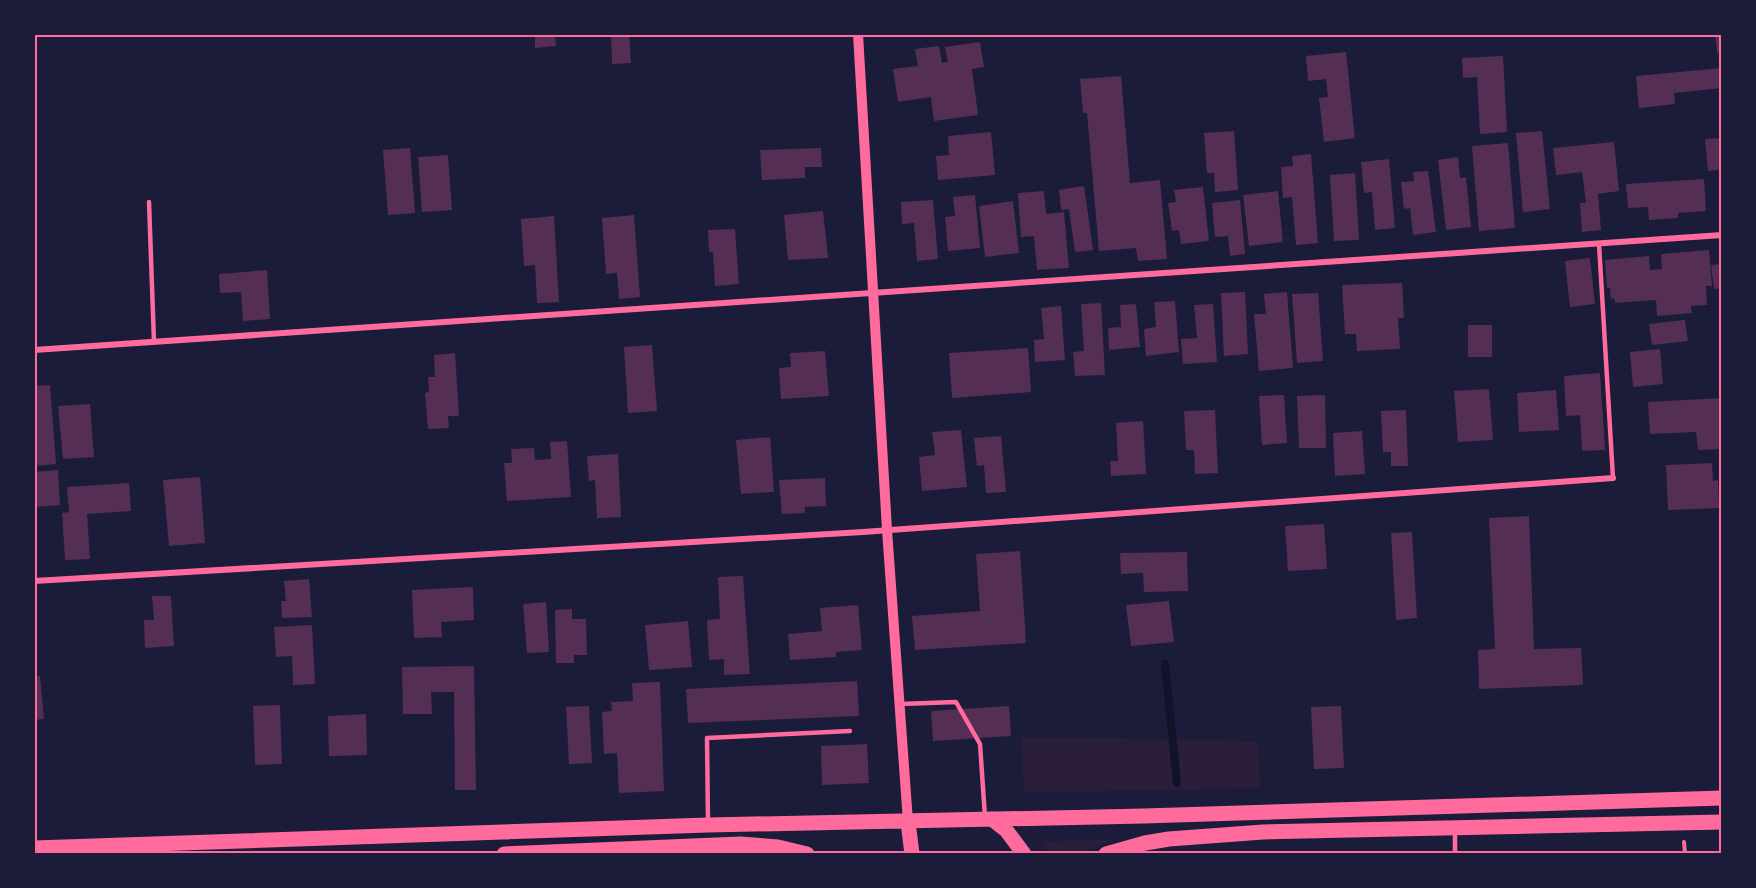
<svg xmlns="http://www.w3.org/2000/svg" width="1756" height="888" font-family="'Exo 2',sans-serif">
	<rect width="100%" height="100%" fill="#1b1b3a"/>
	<!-- green -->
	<path fill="#2a1e3b" d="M1021 737 1258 741 1260 788 1024 793Z
		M1113 840 1078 853H1048L1043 841Z"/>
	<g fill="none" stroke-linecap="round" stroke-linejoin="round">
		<!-- stream -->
		<path stroke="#12122b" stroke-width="8" d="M1165 664 1177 783"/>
	</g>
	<!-- building -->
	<path fill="#542f53" d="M535 34H555L556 46 535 48Z
		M611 34H629L631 63 612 64Z
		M1715 34H1722V52L1717 53Z
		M980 42 984 67 972 69 978 115 934 121 931 97 898 102 893 69 918 66 915 49 939 46 942 63 948 62 945 47Z
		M1346 52 1355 138 1324 142 1319 98 1328 97 1326 79 1308 81 1306 56Z
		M1503 56 1507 132 1480 134 1477 77 1463 78 1462 58Z
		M1722 68V88L1674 93 1675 104 1639 108 1636 76Z
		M1121 76 1130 183 1160 180 1167 259 1138 261 1136 248 1099 251 1087 113H1083L1080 79Z
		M1234 131 1238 190 1215 192 1214 173H1207L1204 133Z
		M1542 131 1550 209 1523 212 1516 133Z
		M991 132 995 175 938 180 936 156 949 155 948 136Z
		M1722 138V169L1708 171 1705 139Z
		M1614 142 1619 191 1598 194 1601 230 1582 232 1580 203H1586L1582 172 1556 175 1553 148Z
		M1508 143 1515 228 1479 231 1472 146Z
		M410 148 415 213 388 215 383 150Z
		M821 148 822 167H805V178L762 180 760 150Z
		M1311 154 1318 243 1296 245 1292 197 1283 198 1281 167 1293 166 1292 156Z
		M448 155 452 210 422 212 418 157Z
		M1458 157 1460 178 1466 177 1471 227 1446 230 1438 160Z
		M1389 159 1395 228 1375 230 1372 192 1364 193 1361 162Z
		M1428 171 1436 232 1413 235 1410 208 1404 209 1401 182 1414 181 1413 172Z
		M1355 173 1359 240 1334 241 1330 175Z
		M1704 179 1706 211 1678 213V218L1649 220 1648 207 1628 208 1626 184Z
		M1084 186 1093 250 1075 252 1069 209 1061 210 1059 190Z
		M1203 187 1209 241 1181 244 1179 230 1172 231 1168 203 1176 202 1174 190Z
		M1044 191 1046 214 1064 212 1069 268 1037 270 1034 236 1021 237 1018 193Z
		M1278 191 1283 242 1249 246 1243 195Z
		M975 195 980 248 948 251 945 217 955 216 953 197Z
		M933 200 938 259 917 261 914 223 902 224 901 202Z
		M1240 200 1245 254 1230 256 1228 236 1215 237 1212 203Z
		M1013 201 1019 253 985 257 979 206Z
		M823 211 828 258 788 260 784 215Z
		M634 215 640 297 619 299 617 273 606 274 602 218Z
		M554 216 559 302 537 303 535 265 524 266 521 219Z
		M735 229 739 284 715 286 713 252H709L708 230Z
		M1709 250 1712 286H1706L1707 305 1691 306 1692 313 1657 316 1656 300 1615 303 1614 298 1611 299 1610 288H1607L1605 260 1649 256 1650 270 1662 269 1661 254Z
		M1590 258 1595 304 1570 307 1565 261Z
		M1722 264V288L1714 289 1711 265Z
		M267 270 270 319 243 321 241 292 220 293 219 274Z
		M1402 283 1404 318H1398L1400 349 1357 351 1356 334H1345L1342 285Z
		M1245 292 1248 354 1224 356 1221 293Z
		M1287 292 1293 368 1259 371 1254 314H1266L1264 294Z
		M1318 293 1323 361 1297 363 1292 294Z
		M1175 301 1179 352 1146 356 1144 329 1156 327 1154 302Z
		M1101 303 1105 375 1075 376 1073 352 1084 351 1081 304Z
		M1136 304 1140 347 1109 350 1108 328 1121 327 1120 305Z
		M1213 304 1217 362 1183 364 1181 339 1197 338 1194 305Z
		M1061 306 1065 360 1035 362 1034 340 1044 339 1041 308Z
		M1685 320 1688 341 1652 345 1649 324Z
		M1468 325H1492V357H1468Z
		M652 345 657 411 628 413 624 347Z
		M1028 348 1031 392 952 398 949 353Z
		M1660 349 1663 384 1633 387 1630 352Z
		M825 351 829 396 781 399 779 368 791 367 790 353Z
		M455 353 459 416H448L449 428 428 429 425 393 429 392 428 377H435L434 355Z
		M1600 373 1605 450 1582 451 1580 415 1566 416 1564 376Z
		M50 385 56 464 34 466V386Z
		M1489 389 1493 440 1458 442 1454 391Z
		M1556 390 1559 430 1519 432 1517 393Z
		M1284 395 1287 443 1262 445 1259 396Z
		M1325 395 1326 448H1299L1297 396Z
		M1722 398V449L1698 450 1696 432 1650 434 1648 402Z
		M90 404 94 457 63 459 58 406Z
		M1215 410 1218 473 1195 474 1194 450H1186L1184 411Z
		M1406 410 1408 466H1391V452H1383L1381 411Z
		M1143 421 1146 474 1111 476 1110 461H1118L1116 423Z
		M961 430 967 487 922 491 919 457 935 455 932 432Z
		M1362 431 1365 474 1335 476 1333 433Z
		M1001 436 1006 492 986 493 984 465 977 466 974 438Z
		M770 437 774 492 741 494 736 440Z
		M567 441 571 497 507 501 504 463H512L511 449 534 448 535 460 551 459 550 442Z
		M618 454 621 517 597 518 595 480 589 481 587 456Z
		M1712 463 1713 481 1718 480 1719 508 1668 510 1666 465Z
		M58 470 60 505 34 507V472Z
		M200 477 205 543 169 546 163 480Z
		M825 478 826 506 805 507V513L782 514 779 480Z
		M129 483 131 511 87 514 90 559 65 560 62 513 69 512 67 487Z
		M1529 516 1534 649 1581 648 1583 685 1479 689 1478 650 1495 649 1489 518Z
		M1324 524 1327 569 1288 571 1285 526Z
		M1412 532 1417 618 1396 620 1391 533Z
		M1020 551 1026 643 915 650 912 616 980 611 976 554Z
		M1187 552 1188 591 1144 592 1143 573 1121 574 1120 553Z
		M743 576 750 674 724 675V659L709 660 707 620 720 619 718 577Z
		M309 579 312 617 282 618 281 601H286L284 581Z
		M473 587 474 620 441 622 442 637 414 638 412 590Z
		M152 596H171L174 646 145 648 144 620H154Z
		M1169 601 1174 642 1131 646 1126 605Z
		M546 602 549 652 527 653 523 604Z
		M858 605 862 650 836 652V657L790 660 788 634 822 631 820 608Z
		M572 609V619H586L587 655H574V663H556L555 610Z
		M688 621 692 667 649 670 645 625Z
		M312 625 315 684 293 685 292 656 276 657 274 627Z
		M474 666 476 790H455L454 692H431L432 714H403L402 667Z
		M40 676 44 719 34 720V677Z
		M857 681 859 716 688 723 686 689Z
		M660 682 664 791 619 793 617 753 604 754 602 712 612 711 611 702 633 701 632 683Z
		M280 705 282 764 255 765 253 706Z
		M589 706 592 763 569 764 566 707Z
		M1009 706 1011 736 933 741 931 711Z
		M1341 706 1344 768 1314 769 1311 707Z
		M366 714 367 755 329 756 328 716Z
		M867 744 869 783 822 785 821 746Z"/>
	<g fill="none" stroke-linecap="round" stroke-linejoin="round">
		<!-- path -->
		<path stroke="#ff6b9d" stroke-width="4" d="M1684 842 1685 854"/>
		<!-- service -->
		<path stroke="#ff6b9d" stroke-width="4.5" d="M149 202 154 342
			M1599 244 1613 478
			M900 704 956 702 980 744 985 817
			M708 823 707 738 850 731
			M1455 830V854"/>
		<!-- minor -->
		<path stroke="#ff6b9d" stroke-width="6" d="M34 350 1722 235
			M34 581 863 532 1613 478"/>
		<!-- tertiary -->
		<path stroke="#ff6b9d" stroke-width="10" d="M858 34 887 530 908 822"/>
		<!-- primary -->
		<path stroke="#ff6b9d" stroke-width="15" d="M992 819 1006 830 1024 854
			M908 822 912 854
			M34 848 708 825 1144 816 1722 798
			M504 854 740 844 778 847 807 854
			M1106 854 1145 843 1169 839 1263 832 1722 822"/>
	</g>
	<!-- border -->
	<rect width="1756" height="888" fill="none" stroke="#1b1b3a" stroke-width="72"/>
	<rect x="36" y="36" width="1684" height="816" fill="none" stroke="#ff6b9d" stroke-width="2"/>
</svg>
